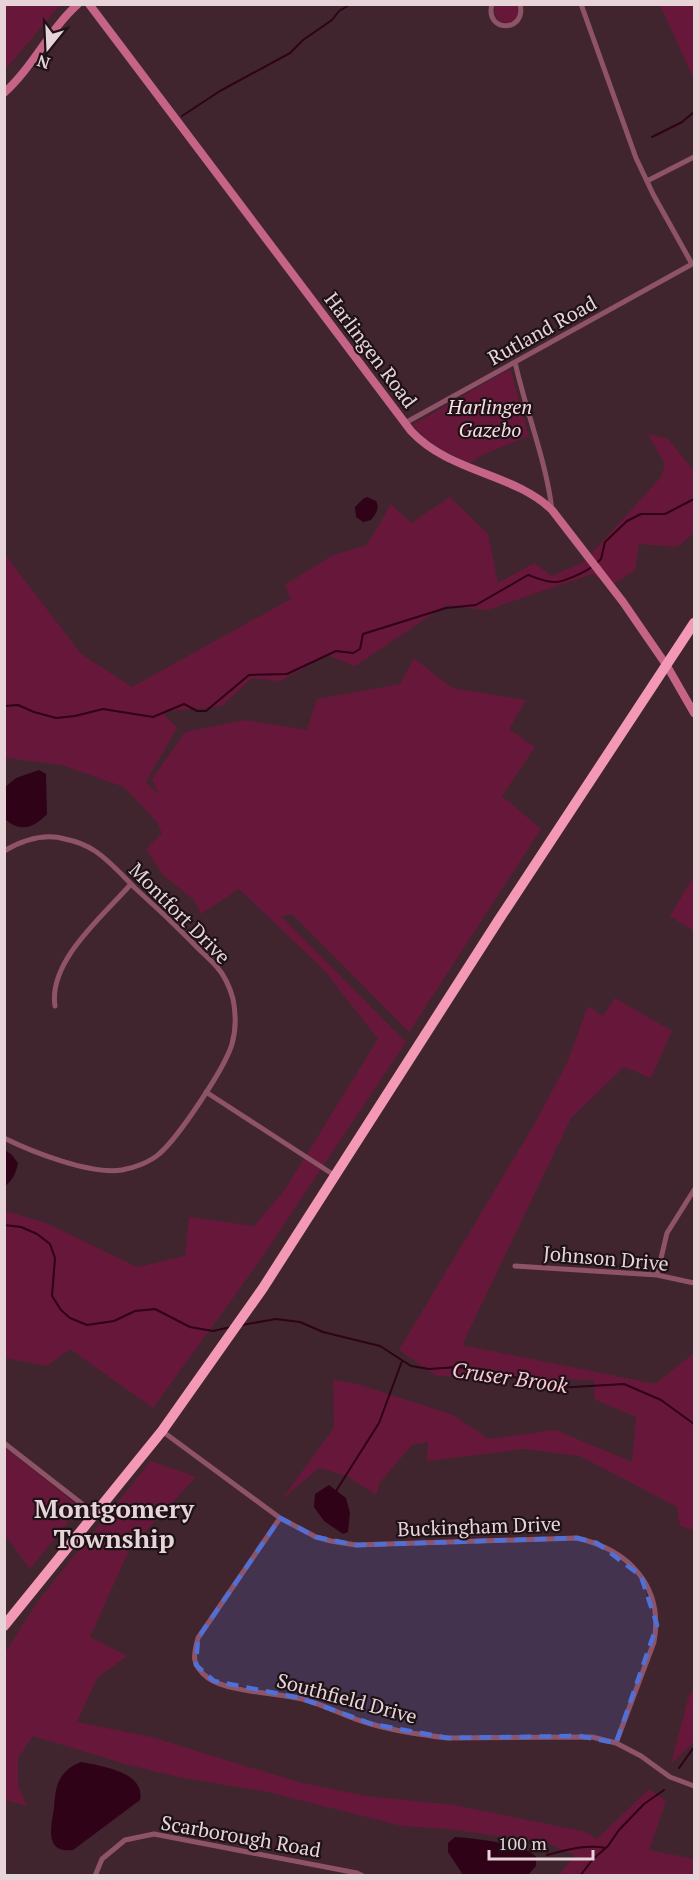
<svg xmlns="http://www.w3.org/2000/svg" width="699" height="1880" font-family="'PT Serif',serif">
	<rect width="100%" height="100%" fill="#40252e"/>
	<!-- green -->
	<path fill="#67183a" d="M4 5H60L5 70H4Z
		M496 5H516C520 12 517 19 509 23L499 21 494 12Z
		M660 5H694V79Z
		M508 370 511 371 529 436 482 455 470 463C444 451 432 446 412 425Z
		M648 434 668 439 694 471V533L677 547 639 544 635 570 612 585 592 574 487 610 446 605 355 666 327 655 280 681 252 678 222 706 162 712 177 728 146 782 159 795 152 779 185 732 245 720 307 730 317 699 400 684 414 658 452 688 526 700 509 729 535 747 502 796 541 829 409 1032 292 914 281 916 406 1042 256 1266 153 1408 70 1349 47 1366 5 1358V1211L46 1223 137 1267 185 1256 189 1217 254 1226 284 1191 378 1039 325 971 239 889 201 914 195 901 163 875 146 849 162 833 157 822 124 787 62 765 7 758 5 759 4 553 81 654 132 687 291 599 285 585 333 555 367 545 391 504 411 523 450 497 488 534 498 583 534 563 552 576 584 562 661 477 665 464Z
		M694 876V931L670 916Z
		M615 998 672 1031 651 1078 624 1067 571 1118 462 1345 655 1384 694 1353V1530L680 1526 677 1507 580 1456 525 1449 427 1461 428 1442 412 1445 380 1482 376 1495 347 1476 319 1468 282 1499 334 1428 333 1380 357 1384 453 1415 489 1439 556 1430 632 1462 636 1417 594 1399V1380L437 1376 399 1350 535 1123 567 1063 588 1006 603 1016Z
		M5 1448 80 1507 30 1569 5 1535Z
		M151 1461 196 1477 130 1548 90 1637 127 1656 97 1678 77 1722 151 1737 298 1782 366 1796 454 1805 586 1832 597 1839 649 1789 666 1801 649 1850 694 1859V1875H559L575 1855 546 1843 448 1829 402 1826 268 1792 178 1777 125 1764 33 1736 18 1758V1786L27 1806 5 1800V1653L37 1602Z
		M694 1689V1742L671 1764 689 1695Z"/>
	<!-- water -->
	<path fill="#300217" d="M367 497 376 501C380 508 376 514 371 520L363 522 356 517 355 507 363 499Z
		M39 770 46 774 47 814C34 828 20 833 5 819V787L16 778Z
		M5 1150 12 1155 18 1163C16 1173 13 1180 5 1186Z
		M329 1485 346 1498 350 1513 348 1532 343 1534 324 1521 314 1507 315 1494Z
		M81 1762C101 1766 146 1772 140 1800L73 1850C44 1853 51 1827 54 1808 55 1797 55 1786 62 1776 67 1769 73 1765 81 1762Z
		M455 1837C472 1838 527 1844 536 1857V1866L528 1875H463L448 1852V1843Z"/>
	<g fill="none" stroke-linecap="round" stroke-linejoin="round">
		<!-- stream -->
		<path stroke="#300217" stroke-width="2" d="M182 116 220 91 290 53 303 40 332 20 339 11 351 4
			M652 137 682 122 694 112
			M597 563 601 559 605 542 627 521 641 514H665L694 499
			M4 706 18 705 34 712 56 718 75 716 103 709 153 717 184 704 197 711H206L249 675 287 674 336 651 353 653 360 649 363 634 446 608 476 605 528 575C537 578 547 583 557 582 565 581 586 572 593 566
			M4 1225 21 1227 37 1234 50 1244 55 1258 52 1296 61 1310 70 1318 87 1325 114 1321 135 1311 155 1309 190 1327 213 1331 231 1327
			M242 1325 276 1319 300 1322 323 1332 380 1346 411 1366 429 1369 457 1367 487 1370 556 1388 624 1384 661 1400 694 1424
			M336 1491 379 1423 402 1361
			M679 1768 694 1747
			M547 1855C566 1850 586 1844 606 1848
			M580 1876 593 1859 608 1846 619 1830 644 1804 664 1790"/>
		<!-- street -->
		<path stroke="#8f5367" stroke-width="5" d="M492 4C484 33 527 33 520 4
			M581 4 636 158 653 194 692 264
			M647 181 694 157
			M515 362C526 412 546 460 552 510
			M405 423 694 263
			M4 851C23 840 44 833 65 839 75 841 86 845 95 851 110 861 122 875 135 888 154 905 173 923 191 941 199 950 209 958 217 967 224 975 230 988 233 999 236 1014 236 1030 232 1044 225 1068 178 1138 159 1154 150 1162 134 1168 122 1170 91 1175 32 1152 4 1138
			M55 1006C48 961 104 915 131 884
			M206 1092 334 1175
			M515 1266 657 1275 694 1283
			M657 1275 667 1233 694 1190
			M162 1431 280 1518 316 1537 331 1541 356 1545 577 1538C629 1550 664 1586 654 1642L616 1743
			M4 1443 95 1514
			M280 1518 198 1638C193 1656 191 1665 208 1678 227 1692 278 1693 302 1699 326 1705 347 1718 371 1724 395 1731 422 1735 448 1738L592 1737 616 1743 641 1756 670 1777 694 1786
			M95 1876 102 1859 125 1840 154 1834 357 1873 363 1876"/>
		<!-- secondary -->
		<path stroke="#c56487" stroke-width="8" d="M89 4 411 431C450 473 514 473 552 510L623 602 667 666 694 713
			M4 93C33 67 49 30 78 4"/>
		<!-- highway -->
		<path stroke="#f399b6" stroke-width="10" d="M4 1626 162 1431 263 1288 498 921 694 623"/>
	</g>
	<!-- marked area -->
	<path fill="#5070d8" fill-opacity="0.2" stroke="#5070d8" stroke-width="4.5" stroke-dasharray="12 8" stroke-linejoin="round" d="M280 1518 316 1537 356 1545 577 1538 597 1543 641 1576 657 1625 616 1743 579 1736 448 1738 372 1724 300 1698 214 1681 196 1665 198 1638Z"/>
	<g text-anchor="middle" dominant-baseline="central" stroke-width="4.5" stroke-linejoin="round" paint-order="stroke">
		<!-- street labels -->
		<g font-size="20" fill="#e7d4d9" stroke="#1e1216">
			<text transform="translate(542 330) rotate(-29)">Rutland Road</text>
			<text transform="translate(371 350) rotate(53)">Harlingen Road</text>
			<text transform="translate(180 913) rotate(45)">Montfort Drive</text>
			<text transform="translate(606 1258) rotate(5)">Johnson Drive</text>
			<text transform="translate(479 1526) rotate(-2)">Buckingham Drive</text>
			<text transform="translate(347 1698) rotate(15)">Southfield Drive</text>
			<text transform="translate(241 1836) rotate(10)">Scarborough Road</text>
		</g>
		<!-- park labels -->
		<g font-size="20" font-style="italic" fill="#f7dce3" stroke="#1e1216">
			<text x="490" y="406">Harlingen<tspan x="490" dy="23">Gazebo</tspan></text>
		</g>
		<!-- water labels -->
		<g font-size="21" font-style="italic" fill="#fbc6d6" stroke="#1e1216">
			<text transform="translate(510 1377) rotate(8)">Cruser Brook</text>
		</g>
		<!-- district labels -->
		<g font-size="26" font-weight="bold" fill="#e7d4d9" stroke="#1e1216">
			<text x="114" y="1508">Montgomery<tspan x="114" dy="30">Township</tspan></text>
		</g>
	</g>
	<!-- border -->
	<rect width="699" height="1880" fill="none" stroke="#e7d4d9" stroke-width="12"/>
	<!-- north arrow -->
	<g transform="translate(48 48) rotate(198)" stroke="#1e1216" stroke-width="4.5" paint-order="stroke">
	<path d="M0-4.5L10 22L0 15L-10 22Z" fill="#e7d4d9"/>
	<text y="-9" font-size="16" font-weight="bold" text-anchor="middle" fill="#e7d4d9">N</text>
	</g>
	<!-- scale -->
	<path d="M489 1850v9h104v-9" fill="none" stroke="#e7d4d9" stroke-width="3"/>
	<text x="498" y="1850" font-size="18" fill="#e7d4d9" stroke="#1e1216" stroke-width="4.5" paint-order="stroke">100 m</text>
</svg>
